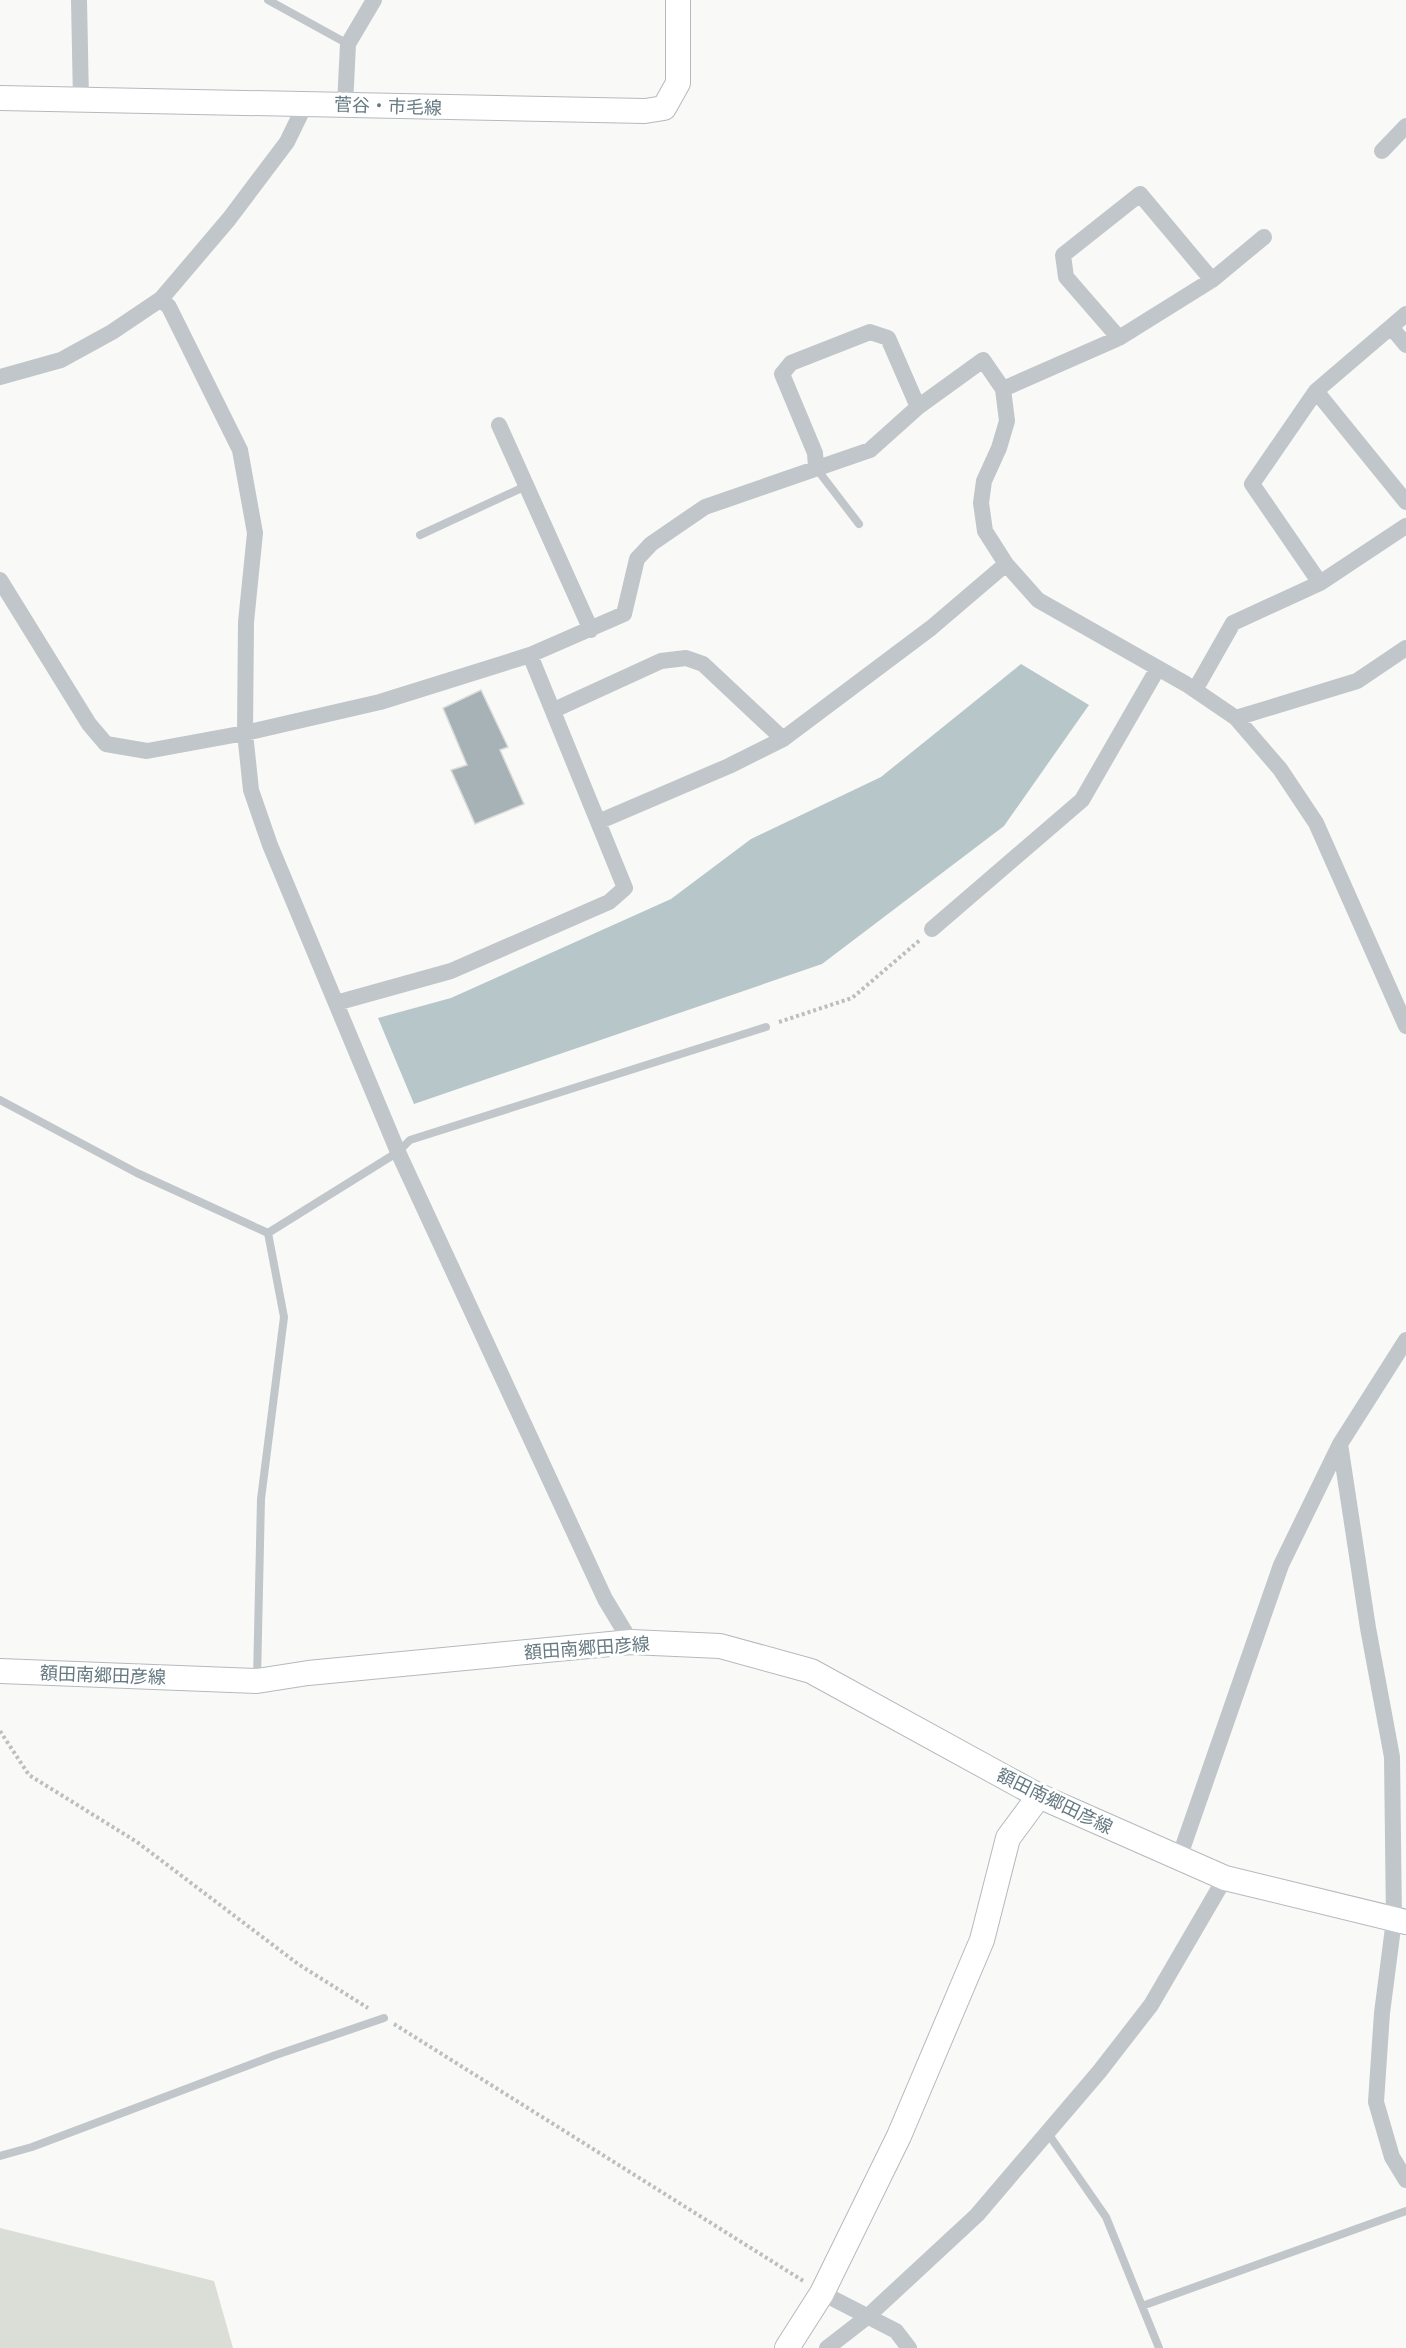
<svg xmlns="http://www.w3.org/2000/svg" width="1406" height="2348" font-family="'DejaVu Sans','Noto Sans JP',sans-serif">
	<rect width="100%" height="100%" fill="#f9f9f7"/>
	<!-- green -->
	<path fill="#daded6" d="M0 2228 214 2281 233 2348H0Z"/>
	<!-- water -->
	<path fill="#b7c6c8" d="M1021 664 1089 705 1004 826 822 964 414 1104 378 1018 451 998 671 899 751 839 881 777Z"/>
	<!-- building -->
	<path fill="#a7b2b6" stroke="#dbdbd9" stroke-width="1.5" d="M481 690 508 747 500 750 524 804 475 824 451 770 467 765 443 708Z"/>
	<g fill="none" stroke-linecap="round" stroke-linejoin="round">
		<defs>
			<path id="secondary" d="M0 98 645 111 664 108 678 83V0
				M0 1671 257 1681 308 1673 631 1642 720 1646 811 1671 1039 1796 1225 1878 1406 1922
				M787 2348 822 2293 899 2136 982 1940 1008 1838 1039 1796"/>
		</defs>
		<!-- secondary casing -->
		<use href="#secondary" stroke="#b3babe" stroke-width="26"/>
		<!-- path -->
		<path stroke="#bbbfc1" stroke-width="4" stroke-dasharray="3 3" stroke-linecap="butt" d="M779 1022 852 998 920 940
			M0 1731 29 1775 137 1842 298 1964 368 2008
			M394 2024 805 2282"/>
		<!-- lane -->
		<path stroke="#c0c6c9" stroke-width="8" d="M268 0 348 44
			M816 468 859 524
			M420 535 526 486
			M0 1100 137 1173 268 1233 398 1152 410 1140 766 1027
			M257 1679 261 1499 284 1317 268 1233
			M1047 2132 1106 2217 1159 2348
			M0 2156 32 2147 273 2056 384 2018
			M1142 2306 1406 2211"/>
		<!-- street -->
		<path stroke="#c0c6c9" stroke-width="16" d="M79 0 81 100
			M345 105 348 44 374 0
			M1382 151 1406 126
			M161 299 169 307 240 450 255 533 246 622 245 733 251 790 270 845 398 1152 605 1599 631 1642
			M1391 327 1406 345
			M1119 338 1066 277 1063 255 1140 194 1212 280
			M0 377 61 360 112 332 161 299 229 219 287 142 306 103
			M1003 389 1119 338 1212 280 1264 237
			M1316 391 1406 502
			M499 425 591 630
			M816 467 815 453 782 374 791 363 870 332 888 338 918 407
			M0 580 89 724 106 744 147 751 245 733 380 702 530 655
			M1320 583 1252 484 1316 391 1406 314
			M1195 690 1233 623 1320 583 1406 526
			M554 710 661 661 686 658 703 664 783 739
			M1236 718 1357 681 1406 648
			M598 822 729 766 783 739 931 628 1006 564
			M932 929 1082 800 1158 668
			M336 1003 451 971 609 902 625 888 530 655 624 614 637 559 651 544 705 507 870 450 918 407 983 360 1003 389 1007 421 999 448 984 481 981 503 985 531 1006 564 1038 600 1186 684 1236 718 1280 769 1316 823 1406 1026
			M1340 1444 1368 1628 1392 1757 1394 1920 1382 2013 1376 2102 1392 2157 1406 2180
			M1179 1858 1281 1565 1340 1444 1406 1340
			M822 2293 896 2331 909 2348
			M827 2348 867 2317 977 2215 1099 2072 1151 2005 1225 1878"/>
		<!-- secondary -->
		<use href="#secondary" stroke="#fff" stroke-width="24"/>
	</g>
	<g text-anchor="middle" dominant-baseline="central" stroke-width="6" stroke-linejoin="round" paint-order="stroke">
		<!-- street labels -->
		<g font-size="18" fill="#657982" stroke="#fff">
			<text transform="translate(388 106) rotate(2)">菅谷・市毛線</text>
			<text transform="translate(587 1648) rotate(-4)">額田南郷田彦線</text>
			<text transform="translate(103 1675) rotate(2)">額田南郷田彦線</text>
			<text transform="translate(1055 1801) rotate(26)">額田南郷田彦線</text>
		</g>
	</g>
</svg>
